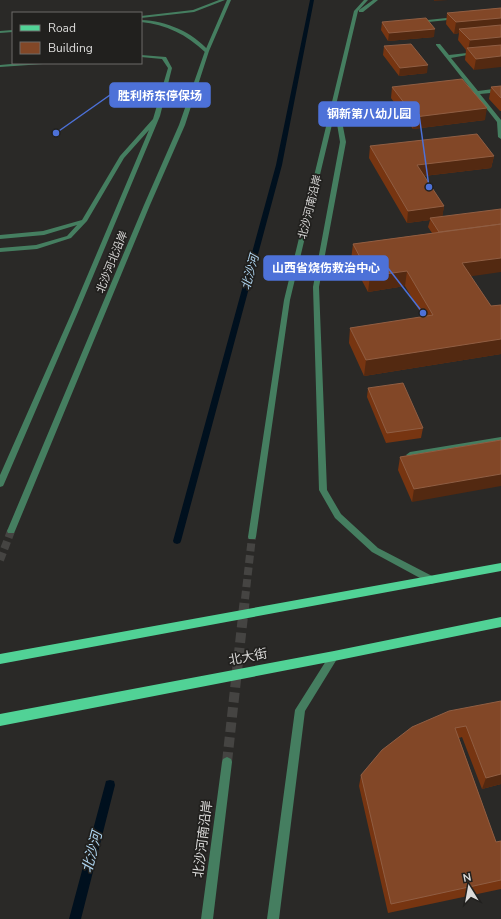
<svg xmlns="http://www.w3.org/2000/svg" width="501" height="919" font-family="'Nunito Sans','Noto Sans SC',sans-serif">
	<rect width="100%" height="100%" fill="#2a2927"/>
	<g fill="none" stroke-linecap="round" stroke-linejoin="round">
		<!-- stream -->
		<path fill="#00101e" fill-rule="evenodd" d="M310 0H314L282 165 181 541 180 543 177 544 174 543 173 541 276 165Z
			M110 780 114 781 115 785 81 919H69L105 785 106 781Z"/>
		<!-- tertiary-tunnel-far1 -->
		<path stroke="#454442" stroke-width="8" stroke-dasharray="8 4" stroke-linecap="butt" d="M0 560 11 531
			M245 599 252 537"/>
		<!-- tertiary-tunnel -->
		<path stroke="#454442" stroke-width="10" stroke-dasharray="10 5" stroke-linecap="butt" d="M227 762 245 598"/>
		<!-- service -->
		<path fill="#457e60" fill-rule="evenodd" d="M456 17H458V19L418 23 416 22 418 21Z
			M436 44H440L449 55 476 52 478 53 451 58 478 91 501 88V92L480 94 501 120V139L498 137 497 122 436 45Z
			M501 437V443L410 458 406 455 410 452Z"/>
		<!-- minor -->
		<path fill="#457e60" fill-rule="evenodd" d="M219 0H225L194 12 141 18V16L193 10Z
			M141 20C167 21 192 32 209 51L205 52C187 35 166 24 141 22Z
			M13 30V32L0 33V31Z
			M141 55 166 57 172 68 160 116 78 312 4 484 3 486 0 487V475L72 312 149 130 124 158 87 221 71 238 37 249 0 252V248L36 245 67 236 77 225 44 235 0 239V235L43 231 82 220 120 156 153 119 168 68 162 59 141 57Z
			M22 63H45L43 64 0 67V65Z"/>
		<!-- tertiary -->
		<path fill="#457e60" fill-rule="evenodd" d="M227 0H231L209 51 185 125 150 205 15 531 14 533H8L7 531 144 205 179 125 205 51Z
			M364 0H368L358 11 336 105 339 106 346 142 319 287 327 490 341 514 378 548 434 577 435 580 434 583 431 584 372 552 335 518 319 490 313 287 340 142 335 112 290 300 256 537 255 539H249L248 537 284 300 354 11Z
			M373 0H378L363 12H359V10Z
			M334 652 337 653 339 656 337 659 305 711 279 919H267L295 710 331 653Z
			M227 757 231 759 232 762 213 919H201L222 762 223 759Z"/>
		<!-- primary -->
		<path fill="#51d296" fill-rule="evenodd" d="M501 563V571L0 664V654Z
			M501 617V627L334 661 0 726V714L334 651Z"/>
	</g>
	<!-- wall -->
	<path fill="#773511" d="M501 8 474 70 465 60 466 50 458 40 459 33 454 34 446 24 447 13Z
		M382 22 434 37 388 41 381 30Z
		M384 46 427 73 399 76 383 55Z
		M501 86V111H500L489 99 491 87Z
		M392 87 485 120 413 129 391 98Z
		M370 146 494 156 491 168 424 176 444 206 442 217 471 277 491 306 501 305V354L364 376 349 343 350 328 423 317 405 286 368 292 351 260 353 244 432 233 428 227 430 220 407 223 369 158Z
		M368 388 423 428 421 438 386 443 367 397Z
		M501 440 412 502 398 470 400 457Z
		M501 701V784L482 789 462 737 459 738 496 842 501 841V889L388 913 359 786 361 775Z"/>
	<!-- shaded-wall -->
	<path fill="#532911" d="M434 0H448L434 1Z
		M501 18V29H459V33L454 34 456 22Z
		M435 29 434 37 388 41 389 33Z
		M501 37V48L468 50 470 40Z
		M501 56V67L474 70 476 59Z
		M428 65 427 73 399 76 400 68Z
		M487 108 485 120 413 129 415 117Z
		M494 156 491 168 415 177 417 165Z
		M444 206 442 219 430 218V220L407 223 408 211Z
		M501 258V272L459 278 462 263Z
		M407 271 405 286 368 292 370 276Z
		M501 339V354L364 376 366 360Z
		M501 474V486L412 502 414 489Z
		M501 774V784L482 789 486 778Z"/>
	<!-- building -->
	<path fill="#824727" stroke="#905e43" d="M501 8V18L456 22 447 13Z
		M426 18 435 29 389 33 382 22Z
		M501 25V37L470 40 459 29Z
		M411 44 428 65 400 68 384 46Z
		M501 45V56L476 59 467 48Z
		M462 79 487 108 415 117 392 87Z
		M501 86V98L491 87Z
		M477 134 494 156 417 165 444 206 408 211 370 146Z
		M501 209V224L439 232 430 218Z
		M501 224V258L462 263 491 306 501 305V339L366 360 350 328 433 315 407 271 370 276 353 244Z
		M403 383 423 428 387 433 368 388Z
		M501 440V474L414 489 400 457Z
		M501 701V774L486 778 466 726 455 728 496 842 501 841V880L391 904 361 775 382 750 412 727 449 711Z"/>
	<g text-anchor="middle" dominant-baseline="central" stroke-width="3.5" stroke-linejoin="round" paint-order="stroke">
		<!-- street labels -->
		<g font-size="11" fill="#dcdbda" stroke="#21201e">
			<text transform="translate(310 207) rotate(-76)">北沙河南沿岸</text>
			<text transform="translate(112 262) rotate(-68)">北沙河北沿岸</text>
		</g>
		<!-- water labels -->
		<g font-size="12" font-style="italic" fill="#aed4ef" stroke="#21201e">
			<text transform="translate(250 272) rotate(-75)">北沙河</text>
		</g>
		<!-- near-street labels -->
		<g font-size="13" fill="#dcdbda" stroke="#21201e">
			<text transform="translate(248 657) rotate(-11)">北大街</text>
			<text transform="translate(203 839) rotate(-83)">北沙河南沿岸</text>
		</g>
		<!-- near-water labels -->
		<g font-size="14" font-style="italic" fill="#aed4ef" stroke="#21201e">
			<text transform="translate(92 852) rotate(-75)">北沙河</text>
		</g>
	</g>
	<!-- callouts -->
	<path fill="none" stroke="#4d71d8" stroke-width="1.5" d="M56 133L110 95M429 187L419 114M423 313L388 268"/>
	<g fill="#4d71d8" stroke="#21201e" stroke-width="1.5">
		<circle cx="56" cy="133" r="4"/>
		<circle cx="429" cy="187" r="4"/>
		<circle cx="423" cy="313" r="4"/>
	</g>
	<g fill="#4d71d8" stroke="#4d71d8" stroke-width="1.5">
		<rect x="110" y="83" width="100" height="24" rx="4"/>
		<rect x="319" y="102" width="100" height="24" rx="4"/>
		<rect x="264" y="256" width="124" height="24" rx="4"/>
	</g>
	<g font-size="12" text-anchor="middle" font-weight="bold" fill="#fff">
		<text x="160" y="100">胜利桥东停保场</text>
		<text x="369" y="118">钢新第八幼儿园</text>
		<text x="326" y="272">山西省烧伤救治中心</text>
	</g>
	<!-- legend -->
	<rect x="12" y="12" width="130" height="52" fill="#21201e" stroke="#6c6b69"/>
	<rect x="20" y="25" width="20" height="6" fill="#51d296" stroke="#6c6b69"/>
	<text x="48" y="32" font-size="12" fill="#dcdbda">Road</text>
	<rect x="20" y="42" width="20" height="12" fill="#824727" stroke="#6c6b69"/>
	<text x="48" y="52" font-size="12" fill="#dcdbda">Building</text>
	<!-- north arrow -->
	<g transform="translate(469 887) rotate(349)" stroke="#21201e" stroke-width="3" paint-order="stroke">
	<path d="M0-3L7 15L0 10L-7 15Z" fill="#dcdbda"/>
	<text y="-6" font-size="11" font-weight="bold" text-anchor="middle" fill="#dcdbda">N</text>
	</g>
</svg>
